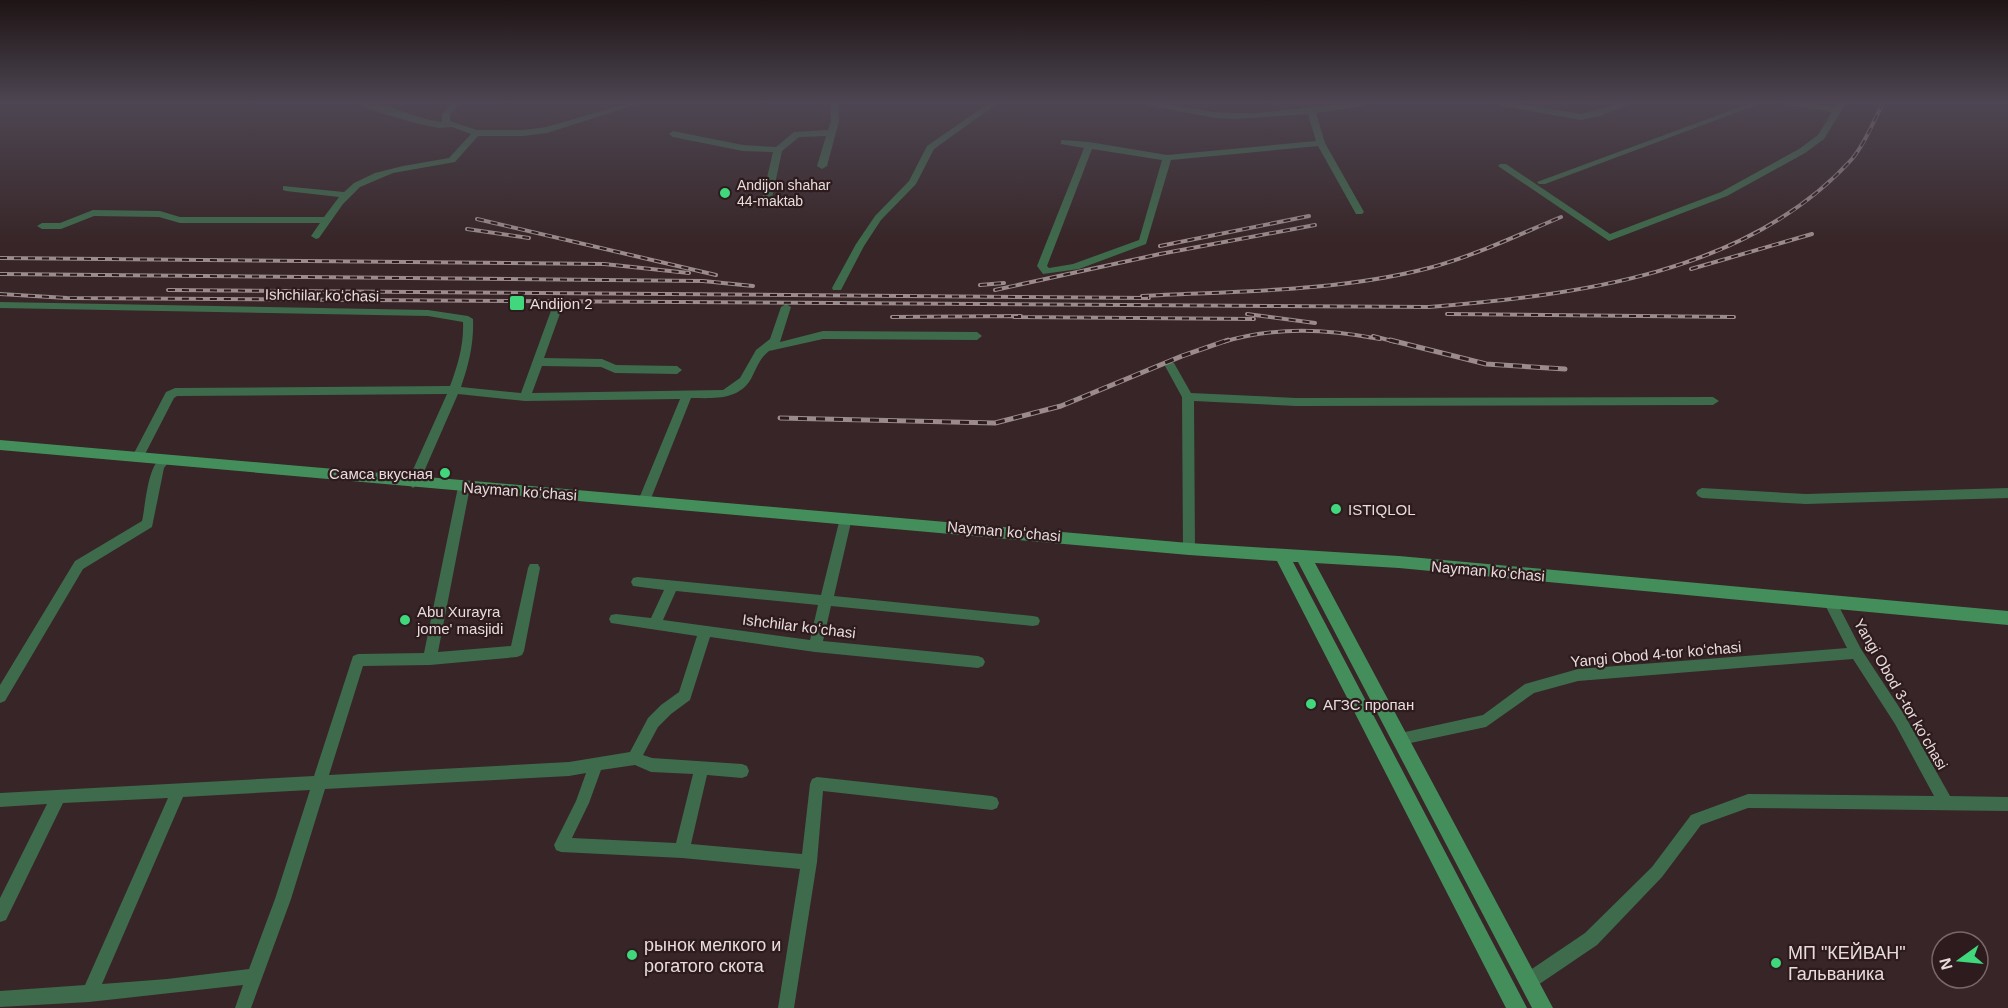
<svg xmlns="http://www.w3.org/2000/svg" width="2008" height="1008" font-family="Helvetica,sans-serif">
	<rect width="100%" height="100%" fill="#372527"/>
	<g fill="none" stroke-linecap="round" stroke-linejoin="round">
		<!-- street -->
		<path fill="#3e6b4b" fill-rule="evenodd" d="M362 103C387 101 416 120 442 122V114L452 103H460L450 114V121L477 130H523L546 127 629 103H641L547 133 523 136H478L455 162 393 173 360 187 343 204 319 238 316 239 311 236 320 223H180L159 217 94 216 61 229H42L37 226 42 223H60L93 210 160 211 180 217H324L339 197 286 191 283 190V186L344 192 354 183 375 173 403 166 449 158 471 134 452 127 439 128 415 123 362 107Z
			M830 103H838L839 121 827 166 822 169 817 166 826 136 799 137 782 151 771 203 766 206 761 203 773 152 743 151 673 137 669 134 673 131 743 145 776 147 794 132 828 130 831 121Z
			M989 103H998L934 149 916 184 881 220 864 246 841 290H833L832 288 856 244 875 216 909 181 927 146Z
			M1147 103C1176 103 1204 113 1234 113 1278 114 1323 103 1367 103L1363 106 1316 113 1325 143 1364 212 1362 214H1356L1318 146 1171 160 1146 244 1079 269 1043 274 1037 266 1084 148 1061 144V140L1089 142 1167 155 1316 141 1308 114 1236 119 1216 118 1151 106ZM1092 149 1162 160 1139 240 1073 264 1049 268 1047 266Z
			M1497 103H1515L1581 114 1620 103H1632L1600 116 1581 120 1501 106Z
			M1751 103H1762L1545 184H1539L1537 182Z
			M1788 103H1808L1835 107 1838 103H1846L1824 139 1805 153 1727 196 1609 241 1498 166 1500 164H1506L1610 234 1721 192 1799 149 1818 135 1832 112 1792 106Z
			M0 302 428 310 468 316 473 319C474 343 469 364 461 387L521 393 552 308 557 305 562 308 544 358 602 359 616 365 677 366 682 370 677 374 615 373 601 367 542 366 532 393 723 390 740 378 756 350 770 339 781 307 786 304 791 307 780 342 823 331 977 332 982 336 977 340 823 339 769 351C760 358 756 369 751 379 738 401 712 398 691 398L650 501 648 504H640L638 501 680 399 525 401 458 394 419 483 413 488 407 483 447 394 177 396 174 398 142 460H134L132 457 166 392 175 388 450 386C458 365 464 344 463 322L428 316 0 308Z
			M1170 362 1174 363 1191 393 1296 398 1713 397 1719 401 1713 405 1296 406 1194 401 1195 549 1193 553H1185L1183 549 1182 397 1165 366Z
			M165 455 171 459 164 468 152 527 83 569 5 701 0 703V685L75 561 142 521C146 504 147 462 165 455Z
			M464 482 470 487 438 652 511 646 528 568 530 564H538L540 568 524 651 522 655 517 657 430 665 363 666 329 775 569 762 630 752 648 718 661 705 679 692 697 636 611 623 609 619 611 615 616 614 651 618 664 590 633 586 631 582 633 578 637 577 821 595 840 518 842 515H850L852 518 834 596 1033 616 1038 617 1040 621 1038 625 1033 626 831 606 823 641 978 656 983 658 985 662 983 666 978 668 815 652 710 637 690 700 671 714 658 727 643 755 652 758 742 764 747 766 749 771 747 776 742 778 707 775 691 844 802 854 810 784 812 779 817 777 992 796 997 798 999 803 997 808 992 810 823 791 817 862 794 1008H778L800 869 682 858 561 852 556 850 554 845 576 801 586 773 569 776 325 789 291 899 251 1008H235L243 985 89 1002 0 1007V991L85 985 168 798 63 803 6 920 0 922V898L47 804 0 807V793L314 776 353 656 358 654 424 653 458 487ZM676 591 818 605 810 640 663 620ZM635 765 651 772 693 774 676 843 572 838 589 803 601 770ZM310 790 275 899 249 969 167 979 102 984 183 797Z
			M1702 488 1806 494 2008 488V498L1806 504 1702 498 1698 496 1696 493 1698 490Z
			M1829 596 1834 597 1861 649 1905 716 1950 796 2008 797V811L1748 808 1701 825 1662 877 1597 945 1535 987 1529 989 1523 987 1521 981 1523 975 1585 933 1652 867 1691 815 1748 794 1934 796 1895 724 1853 659 1578 681 1534 693 1486 727 1401 745 1396 744 1394 739 1396 734 1483 715 1525 684 1578 669 1847 648 1823 601 1824 597Z"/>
		<!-- secondary -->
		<path fill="#448e5c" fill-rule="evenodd" d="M0 440 1189 543 1399 556 2008 611V625L1399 568 1315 563 1553 1008H1532L1298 562H1293L1527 1008H1506L1277 561 1189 555 0 450Z"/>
		<defs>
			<path id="rail-far1" d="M477 219 716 275
				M467 229 529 238
				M1160 246 1309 216
				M0 258 604 264 689 273
				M1691 269 1812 234
				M0 274 703 281 753 286
				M980 285 1004 283
				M168 290 1149 298
				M995 290 1160 254 1315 225
				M0 294 67 298 1429 307C1576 295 1748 274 1852 159 1865 144 1874 120 1883 103
				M1142 296C1237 291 1336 292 1429 268 1474 256 1518 235 1561 217
				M1247 314 1315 323
				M1447 314 1734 317
				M892 317 1021 316
				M1014 317 1254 319
				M1373 336 1396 342
				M1223 342C1277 326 1326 329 1380 339"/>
			<path id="rail" d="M1390 340 1486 364 1565 369
				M780 418 995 423 1061 406 1182 356 1228 340"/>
		</defs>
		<!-- rail-far1 casing -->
		<use href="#rail-far1" stroke="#9b8b8d" stroke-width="4"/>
		<!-- rail casing -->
		<use href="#rail" stroke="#9b8b8d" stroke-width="5"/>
		<!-- rail-far1 -->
		<use href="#rail-far1" stroke="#2d1b1d" stroke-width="2" stroke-dasharray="7" stroke-linecap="butt"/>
		<!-- rail -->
		<use href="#rail" stroke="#2d1b1d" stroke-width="3" stroke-dasharray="9" stroke-linecap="butt"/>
	</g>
	<!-- sky -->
	<linearGradient id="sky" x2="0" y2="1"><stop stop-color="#1e1415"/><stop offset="0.42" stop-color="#4d4652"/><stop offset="1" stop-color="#4d4652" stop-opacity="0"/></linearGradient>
	<rect width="2008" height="244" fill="url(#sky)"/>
	<!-- markers -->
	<g fill="#41d77c" stroke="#2d1b1d" stroke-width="2">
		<circle cx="725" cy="193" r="6"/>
		<rect x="509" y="295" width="16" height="16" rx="3"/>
		<circle cx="445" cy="473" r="6"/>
		<circle cx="1336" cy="509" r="6"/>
		<circle cx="405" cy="620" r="6"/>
		<circle cx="1311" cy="704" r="6"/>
		<circle cx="632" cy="955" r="6"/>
		<circle cx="1776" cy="963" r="6"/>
	</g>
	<g text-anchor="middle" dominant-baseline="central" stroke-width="4.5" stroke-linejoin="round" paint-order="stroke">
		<!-- far-poi labels -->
		<g font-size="14" fill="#e9dcdd" stroke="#2d1b1d" text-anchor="start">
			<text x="737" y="185">Andijon shahar<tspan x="737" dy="16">44-maktab</tspan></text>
		</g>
		<!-- street labels -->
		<g font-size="15" fill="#e9dcdd" stroke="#2d1b1d">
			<text transform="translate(322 295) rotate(1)">Ishchilar koʻchasi</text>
			<text transform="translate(520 491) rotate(4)">Nayman koʻchasi</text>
			<text transform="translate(1004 531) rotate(5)">Nayman koʻchasi</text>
			<text transform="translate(1488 571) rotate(5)">Nayman koʻchasi</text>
			<text transform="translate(799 626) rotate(7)">Ishchilar koʻchasi</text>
			<text transform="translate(1656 654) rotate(-5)">Yangi Obod 4-tor koʻchasi</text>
			<text transform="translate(1901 694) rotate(60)">Yangi Obod 3-tor koʻchasi</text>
		</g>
		<!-- poi labels -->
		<g font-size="15" fill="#e9dcdd" stroke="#2d1b1d" text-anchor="start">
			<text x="530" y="303">Andijon 2</text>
			<text x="433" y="473" text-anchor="end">Самса вкусная</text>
			<text x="1348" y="509">ISTIQLOL</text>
			<text x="417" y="611">Abu Xurayra<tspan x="417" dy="17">jome' masjidi</tspan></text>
			<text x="1323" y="704">АГЗС пропан</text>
		</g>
		<!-- near-poi labels -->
		<g font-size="18" fill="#e9dcdd" stroke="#2d1b1d" text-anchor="start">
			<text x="644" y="945">рынок мелкого и<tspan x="644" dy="21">рогатого скота</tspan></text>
			<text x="1788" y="953">МП "КЕЙВАН"<tspan x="1788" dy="21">Гальваника</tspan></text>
		</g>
	</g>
	<!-- north arrow -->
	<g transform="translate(1960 960) rotate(255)"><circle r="28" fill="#2d1b1d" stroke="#78686a" stroke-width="1.5"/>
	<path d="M0-4.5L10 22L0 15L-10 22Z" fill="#41d77c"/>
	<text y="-9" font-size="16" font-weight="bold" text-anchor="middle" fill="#e9dcdd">N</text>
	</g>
</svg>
